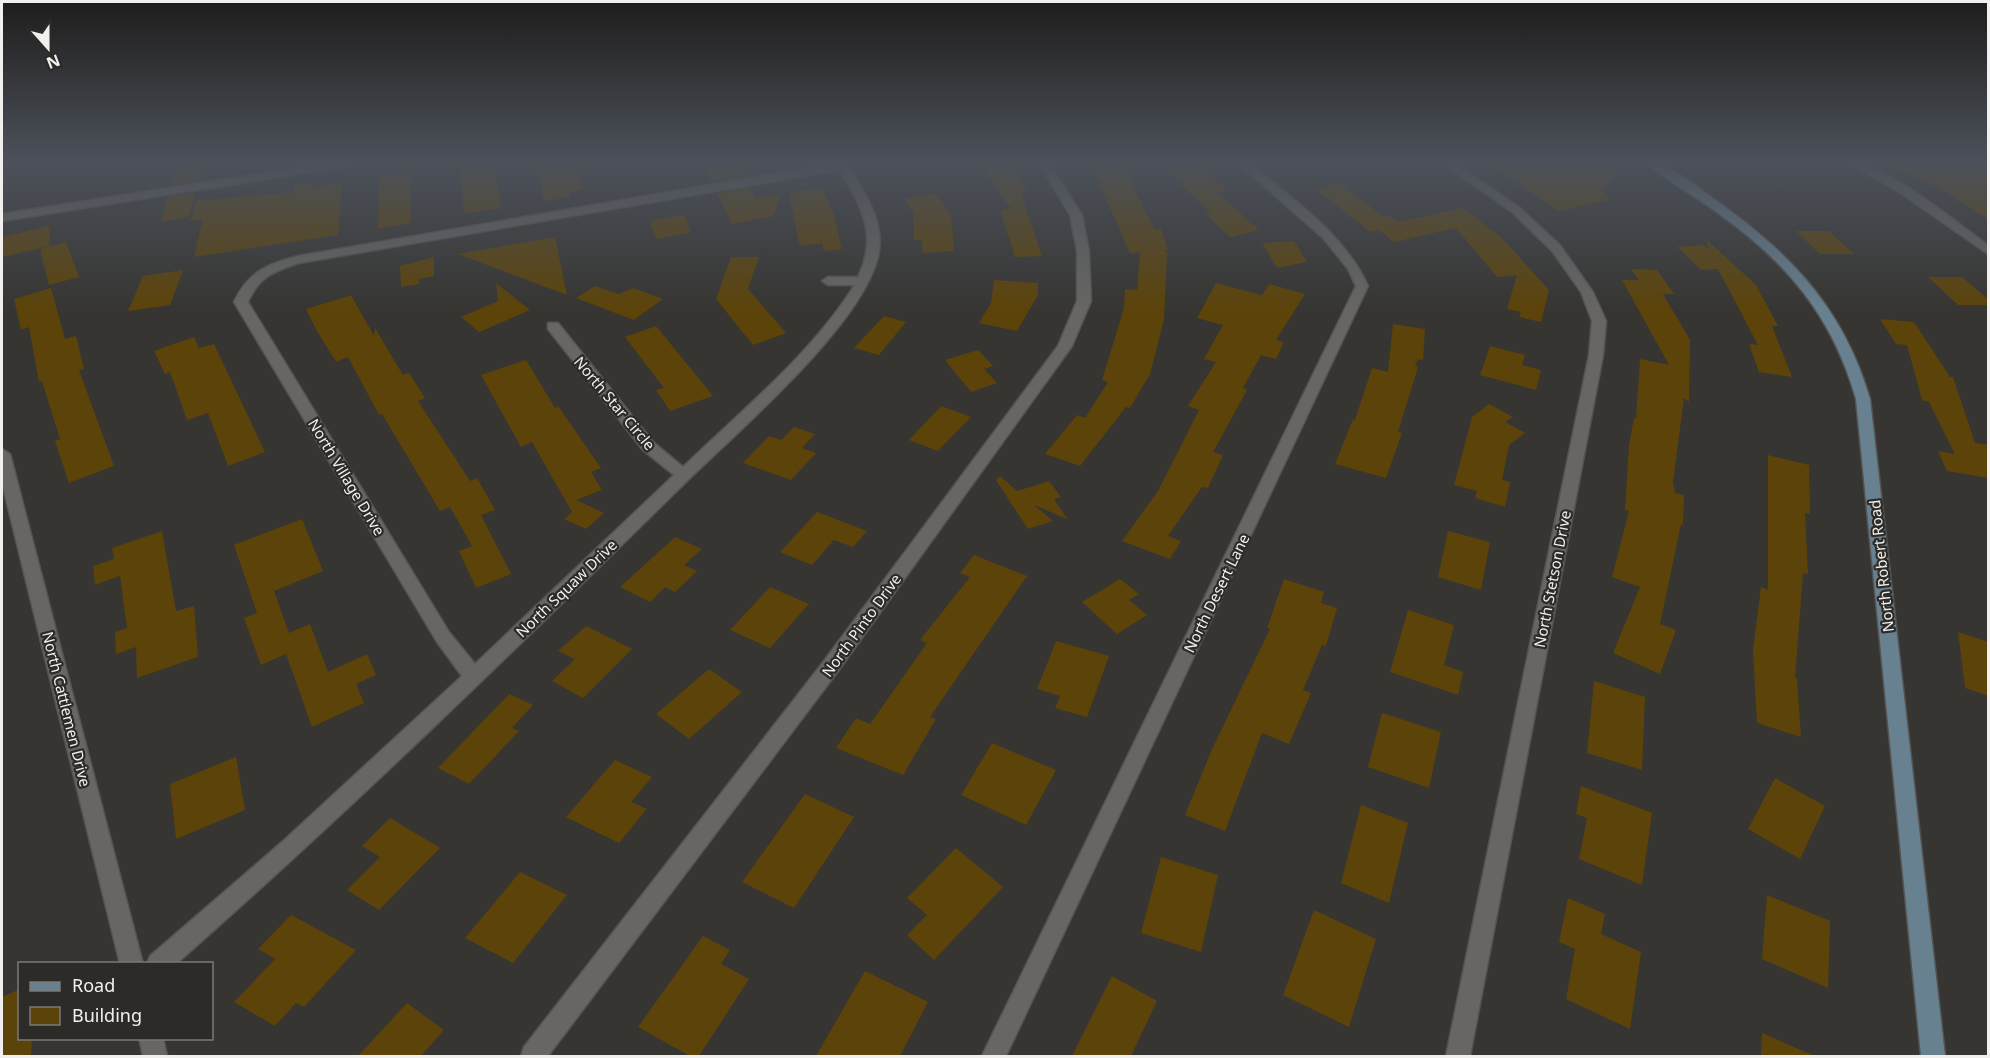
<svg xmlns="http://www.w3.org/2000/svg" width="1990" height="1058" font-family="'Noto Sans',sans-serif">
	<rect width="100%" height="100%" fill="#363532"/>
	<!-- building -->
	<path fill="#5c4309" d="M178 163H203L198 181 172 185Z
		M460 163H495L501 208 464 214Z
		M536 163H576L583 190 569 192 570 197 544 201Z
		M703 163H738L745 177 712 182Z
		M1090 163H1122L1154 229H1161L1168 250 1163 251 1167 252 1164 320 1150 374 1130 408 1126 407 1080 466 1045 454 1077 415 1085 418 1108 382 1102 380 1124 308 1125 289 1137 290 1140 252 1130 253Z
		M1159 163H1198L1227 190 1217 192 1259 230 1230 237 1206 214 1211 213Z
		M1488 163H1598L1617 175 1601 189 1609 200 1558 211Z
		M1883 163H1989V220L1934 185Z
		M1009 166 1028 192 1021 193 1042 256 1015 257 1000 210 1011 209 985 170Z
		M410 172 411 223 378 229 379 177Z
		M313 183 312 188 342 183 338 235 194 257 203 219 191 221 196 201 293 192 294 186Z
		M1341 183 1383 217 1389 216 1398 222 1463 208 1501 237 1549 290 1541 322 1519 317 1521 312 1507 309 1517 275 1497 277 1456 228 1394 242 1379 230 1370 232 1316 189Z
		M821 187 833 211 842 249 824 251 822 243 800 246 789 193Z
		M750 188 755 198 781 194 773 216 732 224 717 193Z
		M195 193 189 217 161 222 168 197Z
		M935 193 951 214 954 251 923 253 922 240H914L913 212 904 199Z
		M684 215 691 232 656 239 650 221Z
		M49 226 50 246 2 257V237Z
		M1796 231H1829L1854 254H1820Z
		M555 237 567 295 458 254 543 239Z
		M1706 239 1756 285 1778 326H1772L1792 377 1759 372 1749 344 1758 345 1718 269 1701 270 1677 247 1704 245 1709 249Z
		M1294 241 1307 262 1277 268 1262 243Z
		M66 242 79 277 49 285 40 249Z
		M434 257V276L419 279V284L401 287 400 266Z
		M731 257H759L748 289 786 333 753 345 716 299Z
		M1631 269 1657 270 1674 294H1663L1690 340 1689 402 1684 398 1673 482 1675 493 1684 495 1683 525 1681 524 1660 624 1676 630 1660 674 1613 653 1640 587 1612 577 1629 511 1625 510 1629 445 1634 418 1636 419 1640 359 1669 365 1622 280H1639Z
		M183 270 170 305 128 311 143 276Z
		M1928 277H1962L1989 300V305H1958Z
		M994 280 1038 283V295L1017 331 979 323 991 303Z
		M496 283 530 310 479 332 461 317 498 301Z
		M1216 283 1262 295 1269 284 1305 294 1276 340 1284 342 1276 359 1261 355 1243 388 1247 390 1213 452 1223 455 1208 488 1202 487 1168 536 1181 541 1170 559 1122 541 1158 491 1199 410 1188 406 1216 362 1204 359 1223 325 1197 318Z
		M595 286 619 294 633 288 663 299 634 320 576 298Z
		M51 288 65 339 76 336 84 369 79 370 114 466 69 483 55 441 60 439 42 381 39 382 29 327 21 330 14 299Z
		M351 295 374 336 375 328 403 375 409 373 425 398 418 401 470 481 477 478 495 510 481 515 511 574 476 588 459 551 472 546 450 507 440 511 382 414 379 415 348 357 336 362 317 331 306 309Z
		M884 316 906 322 879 355 854 348Z
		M1880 319 1914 322 1950 377H1953L1975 443 1989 445V478L1947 471 1938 451 1955 454 1929 402 1922 400 1907 345 1896 344Z
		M1393 324 1425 329 1423 360 1418 359 1415 365 1418 367 1398 432 1402 433 1386 478 1335 464 1353 419 1355 420 1372 368 1388 372Z
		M656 326 713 396 670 411 656 390 664 388 625 337Z
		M194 337 199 348 214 344 265 452 228 466 208 413 187 420 170 372 165 374 154 351Z
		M1490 346 1525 355 1522 365 1541 370 1536 390 1480 375Z
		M978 350 993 366 984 369 997 383 971 392 945 360Z
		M526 360 555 408 558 406 601 468 591 472 602 490 576 500 604 513 586 529 564 519 572 512 532 442 521 447 481 375Z
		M1489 404 1513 417 1505 422 1525 433 1509 445 1502 480 1510 482 1505 507 1475 498 1477 491 1454 485 1472 417Z
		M941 406 971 417 938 451 909 440Z
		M794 427 815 434 802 448 816 453 791 480 743 463 769 436 781 440Z
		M1768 455 1809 465 1810 514 1805 513 1808 574 1803 573 1795 678 1797 679 1801 737 1757 723 1753 650 1761 587 1768 590Z
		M1000 476 1017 491 1049 481 1061 497 1054 499 1067 519 1034 505 1053 521 1028 529 996 480Z
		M817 512 867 531 853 547 834 540 812 565 780 552Z
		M302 519 323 571 274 591 289 633 310 624 328 672 367 654 376 675 356 684 364 703 312 727 286 654 261 665 244 618 257 613 234 545Z
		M162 531 176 611 194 606 198 657 137 678 136 647 116 654 115 632 127 628 120 576 95 585 93 566 114 559 112 548Z
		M1448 531 1490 542 1481 590 1438 577Z
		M675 537 702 549 684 565 697 571 675 592 665 587 650 602 620 587Z
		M974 555 1027 576 930 717 936 719 903 775 836 748 856 718 870 724 927 643 920 640 970 577 960 573Z
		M1120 579 1139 594 1129 600 1147 615 1117 634 1082 602Z
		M1284 579 1324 592 1321 603 1337 608 1326 646 1322 645 1303 690 1311 693 1289 744 1262 733 1225 831 1185 815 1213 747 1270 629 1267 628Z
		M770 587 809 604 770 648 730 630Z
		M1408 610 1454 625 1444 665 1463 672 1458 695 1390 672Z
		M586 626 632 649 583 698 552 681 575 659 558 651Z
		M1958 632 1989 642V696L1965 688Z
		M1056 641 1109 656 1087 717 1055 708 1060 696 1037 689Z
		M709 669 742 692 689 739 656 714Z
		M1594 681 1645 697 1642 770 1587 753Z
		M509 694 533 705 512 728 519 731 469 784 438 768Z
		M1382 713 1441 732 1429 788 1368 767Z
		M992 743 1056 770 1026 825 961 795Z
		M236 757 245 810 176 839 170 784Z
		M615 760 652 777 631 802 647 809 619 843 566 817Z
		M1775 778 1825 806 1800 859 1748 829Z
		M1581 786 1652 813 1642 885 1579 859 1587 818 1576 814Z
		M805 794 854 817 794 908 742 882Z
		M1361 805 1408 823 1389 903 1341 883Z
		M390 818 440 848 379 910 347 890 380 857 362 846Z
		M956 848 1003 887 934 960 907 935 927 915 907 898Z
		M1161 857 1218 875 1201 952 1141 933Z
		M520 872 567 895 513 963 465 938Z
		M1767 895 1830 921 1828 988 1762 959Z
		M1568 898 1605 914 1601 934 1641 952 1630 1029 1566 999 1575 949 1559 942Z
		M1314 910 1376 939 1349 1027 1283 995Z
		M291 915 356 950 304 1007 296 1003 275 1026 234 1002 275 959 258 949Z
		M703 936 730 950 721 964 749 979 699 1056H690L638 1027Z
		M865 971 928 1002 900 1056H816Z
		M1112 976 1157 1001 1131 1056H1072Z
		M20 989V1038H32L31 1056H2V997Z
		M407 1003 444 1030 421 1056H358Z
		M1762 1033 1815 1056H1761Z"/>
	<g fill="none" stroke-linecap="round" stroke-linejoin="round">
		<defs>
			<path id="minor" d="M328 163H354L348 166 2 221V214Z
				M837 163H847C864 192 888 225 877 260 858 329 736 433 683 485 517 648 351 810 176 964H147L150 956 282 842 462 676 437 642 234 302C248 272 267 264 298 256ZM840 170C862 208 878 235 858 277H828L822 281 828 285H854L852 289C808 357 741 411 683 467L653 442 558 323H548V329L643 450 674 475 475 664 449 632 248 302C259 277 274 271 299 263Z
				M1039 163H1049L1082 215 1089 251 1091 301 1072 346 838 671 548 1056H521L524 1047 824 661 1058 346 1077 301V251L1070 215Z
				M1238 163H1250C1293 200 1344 233 1368 286L1006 1056H982L1356 286 1348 269 1323 238Z
				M1443 163H1455L1520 208 1560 245 1593 292 1606 321 1603 355 1470 1056H1446L1589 355 1592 321 1581 292 1552 251 1512 212Z
				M1848 163C1885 162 1957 223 1988 245V254L1896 190Z
				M2 449 10 454 143 964H120L2 483Z
				M139 1038H163L167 1056H143Z"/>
			<path id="secondary" d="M1648 163C1669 163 1689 181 1707 194 1786 249 1842 304 1870 399L1945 1056H1921L1856 399C1832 315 1786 261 1715 211 1697 197 1662 179 1648 163Z"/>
		</defs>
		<!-- minor casing -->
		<use href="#minor" stroke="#555351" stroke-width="3"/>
		<!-- secondary casing -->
		<use href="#secondary" stroke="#555351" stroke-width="3"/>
		<!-- minor -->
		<use href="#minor" fill="#676663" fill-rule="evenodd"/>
		<!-- secondary -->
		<use href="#secondary" fill="#688191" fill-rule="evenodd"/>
	</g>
	<!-- sky -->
	<linearGradient id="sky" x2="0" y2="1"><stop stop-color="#1e1d1c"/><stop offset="0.52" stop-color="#4c515a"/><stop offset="1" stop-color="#4c515a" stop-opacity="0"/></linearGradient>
	<rect width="1990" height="311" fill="url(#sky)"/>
	<g text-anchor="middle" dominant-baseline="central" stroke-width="4.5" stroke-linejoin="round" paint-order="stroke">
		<!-- street labels -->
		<g font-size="15" fill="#f1f0ee" stroke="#2c2b28">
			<text transform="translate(615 403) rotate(50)">North Star Circle</text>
			<text transform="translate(347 477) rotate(59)">North Village Drive</text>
			<text transform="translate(1881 566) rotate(-96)">North Robert Road</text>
			<text transform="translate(1552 579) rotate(-79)">North Stetson Drive</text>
			<text transform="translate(566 588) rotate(-44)">North Squaw Drive</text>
			<text transform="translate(1216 593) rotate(-64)">North Desert Lane</text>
			<text transform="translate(861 625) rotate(-54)">North Pinto Drive</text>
			<text transform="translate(67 709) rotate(76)">North Cattlemen Drive</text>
		</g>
	</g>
	<!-- border -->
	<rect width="1990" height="1058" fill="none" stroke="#f1f0ee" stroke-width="6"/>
	<!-- legend -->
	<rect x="18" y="962" width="195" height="78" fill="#2c2b28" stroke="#7b7a77" stroke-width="1.5"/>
	<rect x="30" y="982" width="30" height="9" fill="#688191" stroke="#7b7a77" stroke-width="1.5"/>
	<text x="72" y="992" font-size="18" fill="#f1f0ee">Road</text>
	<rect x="30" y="1007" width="30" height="18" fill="#5c4309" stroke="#7b7a77" stroke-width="1.5"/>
	<text x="72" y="1022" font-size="18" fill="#f1f0ee">Building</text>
	<!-- north arrow -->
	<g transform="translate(48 48) rotate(159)" stroke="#2c2b28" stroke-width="4.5" paint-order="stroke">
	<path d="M0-4.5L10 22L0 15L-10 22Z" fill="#f1f0ee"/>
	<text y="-9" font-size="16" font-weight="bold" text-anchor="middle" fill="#f1f0ee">N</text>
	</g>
</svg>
